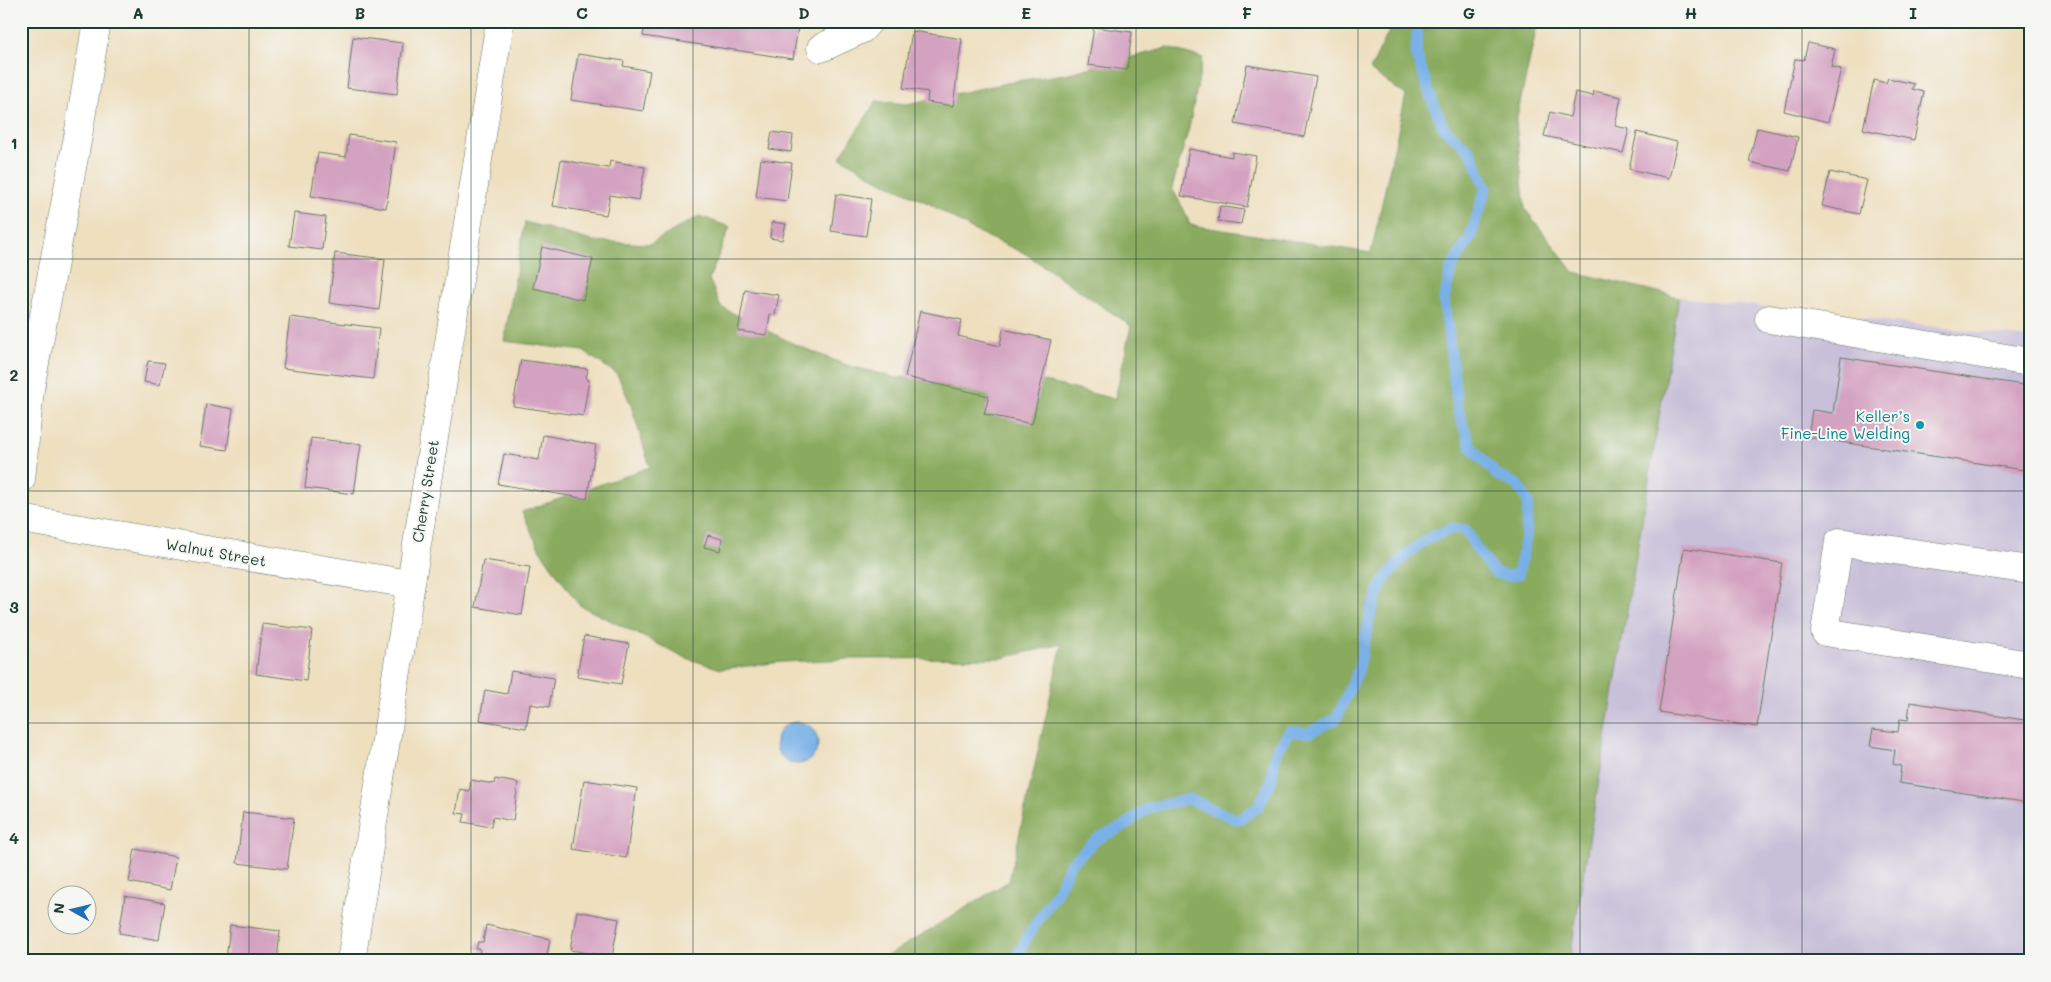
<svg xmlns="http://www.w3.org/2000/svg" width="2051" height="982" font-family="Mali,sans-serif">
	<rect width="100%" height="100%" fill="#f6f6f2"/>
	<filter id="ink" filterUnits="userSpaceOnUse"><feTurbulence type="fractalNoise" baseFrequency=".02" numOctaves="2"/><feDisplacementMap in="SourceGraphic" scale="10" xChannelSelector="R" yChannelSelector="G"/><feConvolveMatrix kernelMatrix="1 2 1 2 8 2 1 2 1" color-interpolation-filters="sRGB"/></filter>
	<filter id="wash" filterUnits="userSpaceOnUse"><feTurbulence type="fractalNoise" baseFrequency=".0096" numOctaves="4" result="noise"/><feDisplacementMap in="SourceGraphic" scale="20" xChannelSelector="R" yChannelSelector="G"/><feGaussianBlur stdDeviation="1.12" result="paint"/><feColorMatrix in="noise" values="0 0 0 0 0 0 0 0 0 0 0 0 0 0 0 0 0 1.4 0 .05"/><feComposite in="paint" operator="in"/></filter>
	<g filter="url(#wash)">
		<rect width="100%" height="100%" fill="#eedfbf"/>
		<!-- industrial -->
		<path fill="#c8bfd8" d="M1679 297 2030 338V961H1569Z"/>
		<!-- forest -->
		<path fill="#8aab5f" stroke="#54744a" d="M1394 21H1538L1516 122 1525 209 1574 272 1679 297 1569 961H879L1009 881 1062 644 1002 658 853 659 782 662 721 669 686 658 579 605 540 550 522 512 650 467 631 405 617 374 583 351 504 341 525 222 592 241 650 244 699 216 730 227 709 279 721 307 794 344 846 365 897 378 905 377 989 396 984 414 1041 381 1115 399 1131 326 1026 254 973 230 930 204 879 180 840 157 876 101 907 104 1016 81 1065 74 1168 48 1203 58 1189 128 1172 188 1184 210 1190 225 1371 253 1406 95 1370 70Z"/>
		<!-- water -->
		<path fill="#79b0e8" stroke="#4c768e" d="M776 743a21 21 0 1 1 42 0a21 21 0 1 1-42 0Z"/>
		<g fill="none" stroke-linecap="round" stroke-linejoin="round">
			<!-- stream -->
			<path stroke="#79b0e8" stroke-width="11" d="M1016 961 1018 954 1034 926 1057 892 1070 864 1097 839 1124 826 1148 808 1189 799 1238 820 1258 807 1271 782 1276 751 1290 731 1308 733 1336 719 1358 671 1371 611 1383 581 1406 555 1425 540 1452 528 1466 530 1476 548 1495 573 1510 576 1518 574 1526 538 1528 502 1518 485 1497 475 1471 447 1458 410 1444 300 1452 266 1470 238 1486 188 1471 152 1444 128 1431 98 1416 53 1418 21"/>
		</g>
		<g id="blocks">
			<!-- building -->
			<path fill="#d4a2c1" d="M645 21H799L793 59 643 36Z
				M1094 27 1132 32 1127 70 1088 65Z
				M912 31 962 39 953 106 927 102 928 92 903 88Z
				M353 37 403 43 397 94 347 88Z
				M1808 43 1835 49 1831 67 1841 69 1828 122 1784 111 1795 59 1804 60Z
				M578 54 624 61 623 66 650 71 643 111 571 100Z
				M1247 65 1316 77 1304 137 1235 124Z
				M1888 78 1914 84 1912 89 1924 92 1914 140 1863 129 1874 80 1886 83Z
				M1594 91 1621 97 1615 126 1629 129 1623 153 1544 136 1550 112 1570 117 1575 92 1593 96Z
				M1757 128 1798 137 1790 171 1749 162Z
				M772 132 793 135 791 152 769 149Z
				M1637 132 1677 142 1669 178 1629 169Z
				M349 135 396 142 386 208 311 196 318 153 346 157Z
				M1189 149 1232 157V152L1256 156 1247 207 1181 196Z
				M761 159 792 163 787 201 756 197Z
				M561 160 609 168 610 161 645 167 639 200 610 195 606 215 553 206Z
				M1830 172 1867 180 1859 214 1822 206Z
				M836 194 871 199 866 236 831 231Z
				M1220 206 1244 210 1241 224 1218 221Z
				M294 213 326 217 322 250 289 246Z
				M772 222 786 224 782 240 770 238Z
				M542 247 593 259 583 300 533 288Z
				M335 253 385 259 379 310 329 303Z
				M21 284 27 285 22 311H21Z
				M745 290 779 295 775 315 770 314 767 335 738 331Z
				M920 311 962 320 958 336 1000 346 1003 329 1051 340 1032 424 984 414 989 396 905 377Z
				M290 317 379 328 373 379 283 368Z
				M1841 357 2030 386V471L1808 437 1812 410 1833 413Z
				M521 360 588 369 586 379 589 380 583 416 513 406Z
				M148 361 165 363 160 385 144 382Z
				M206 404 233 409 227 450 200 446Z
				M543 435 596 445 587 499 498 484 504 454 539 460Z
				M311 438 361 444 354 494 305 488Z
				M708 535 722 539 720 551 704 547Z
				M1684 548 1782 563 1757 727 1659 712Z
				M483 560 530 567 522 615 475 607Z
				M262 624 312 630 306 681 256 674Z
				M584 636 629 644 621 684 577 677Z
				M511 671 554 678 549 707 530 704 526 728 480 720 485 690 507 694Z
				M1910 702 2030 721V803L1899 783 1901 766 1893 764 1895 750 1870 746 1873 729 1898 732 1900 719 1908 720Z
				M495 779 518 783 513 821 493 817 491 827 463 822 465 814 456 813 460 789 469 791 471 780 494 784Z
				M584 780 637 788 626 858 573 849Z
				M243 812 294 818 287 869 237 863Z
				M135 849 176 857 170 890 129 882Z
				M125 896 165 903 159 940 119 933Z
				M577 911 619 919 612 957 570 950Z
				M230 925 280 931 277 961H226Z
				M486 925 550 939 546 961H478L480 949H476L478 942H483Z"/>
		</g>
	</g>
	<g filter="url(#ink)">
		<use href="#blocks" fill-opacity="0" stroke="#677665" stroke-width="1"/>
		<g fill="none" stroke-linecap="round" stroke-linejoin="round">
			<defs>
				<path id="minor" d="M821 48 862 29 869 21
					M1769 319 2030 362
					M21 479 30 389 78 136 97 21
					M21 519 410 584
					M2030 570 1839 542 1825 632 2030 665
					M351 961 500 21"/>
			</defs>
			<!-- minor casing -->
			<use href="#minor" stroke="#677665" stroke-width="29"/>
			<!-- minor -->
			<use href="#minor" stroke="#fff" stroke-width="28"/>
		</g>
	</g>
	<!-- grid -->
	<path fill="none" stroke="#1f3d34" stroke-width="1" stroke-opacity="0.55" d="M249 21V961M471 21V961M693 21V961M915 21V961M1136 21V961M1358 21V961M1580 21V961M1802 21V961M21 259H2030M21 491H2030M21 723H2030"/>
	<!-- markers -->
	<circle fill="#0f9aa8" stroke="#f6f6f2" stroke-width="2" cx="1920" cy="425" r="5"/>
	<g text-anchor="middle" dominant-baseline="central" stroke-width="4" stroke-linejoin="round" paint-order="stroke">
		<!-- culture labels -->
		<g font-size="15" fill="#0d838f" stroke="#f6f6f2" text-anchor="end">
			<text x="1910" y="416">Keller’s<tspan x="1910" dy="17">Fine-Line Welding</tspan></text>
		</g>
		<!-- street labels -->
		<g font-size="15" fill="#1f3d34" stroke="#f6f6f2">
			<text transform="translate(425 491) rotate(-81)">Cherry Street</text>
			<text transform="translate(216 552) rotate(10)">Walnut Street</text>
		</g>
	</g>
	<!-- margin -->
	<rect width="2051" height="982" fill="none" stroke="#f6f6f2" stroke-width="55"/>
	<!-- north arrow -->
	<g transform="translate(72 910) rotate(278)"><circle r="24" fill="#f6f6f2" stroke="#a0aca6"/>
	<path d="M0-4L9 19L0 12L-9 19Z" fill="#1f6fb2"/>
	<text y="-8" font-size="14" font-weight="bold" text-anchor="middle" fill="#1f3d34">N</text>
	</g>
	<rect x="28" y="28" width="1996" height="926" fill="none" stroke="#1f3d34" stroke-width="2"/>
	<g font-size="16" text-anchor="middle" font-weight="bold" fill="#1f3d34">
		<text x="138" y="19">A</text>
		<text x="360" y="19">B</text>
		<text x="582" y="19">C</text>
		<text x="804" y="19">D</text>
		<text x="1026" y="19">E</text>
		<text x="1247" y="19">F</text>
		<text x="1469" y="19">G</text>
		<text x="1691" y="19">H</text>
		<text x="1913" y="19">I</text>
		<text x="14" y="149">1</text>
		<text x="14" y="381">2</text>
		<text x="14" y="613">3</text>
		<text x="14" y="844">4</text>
	</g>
</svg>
